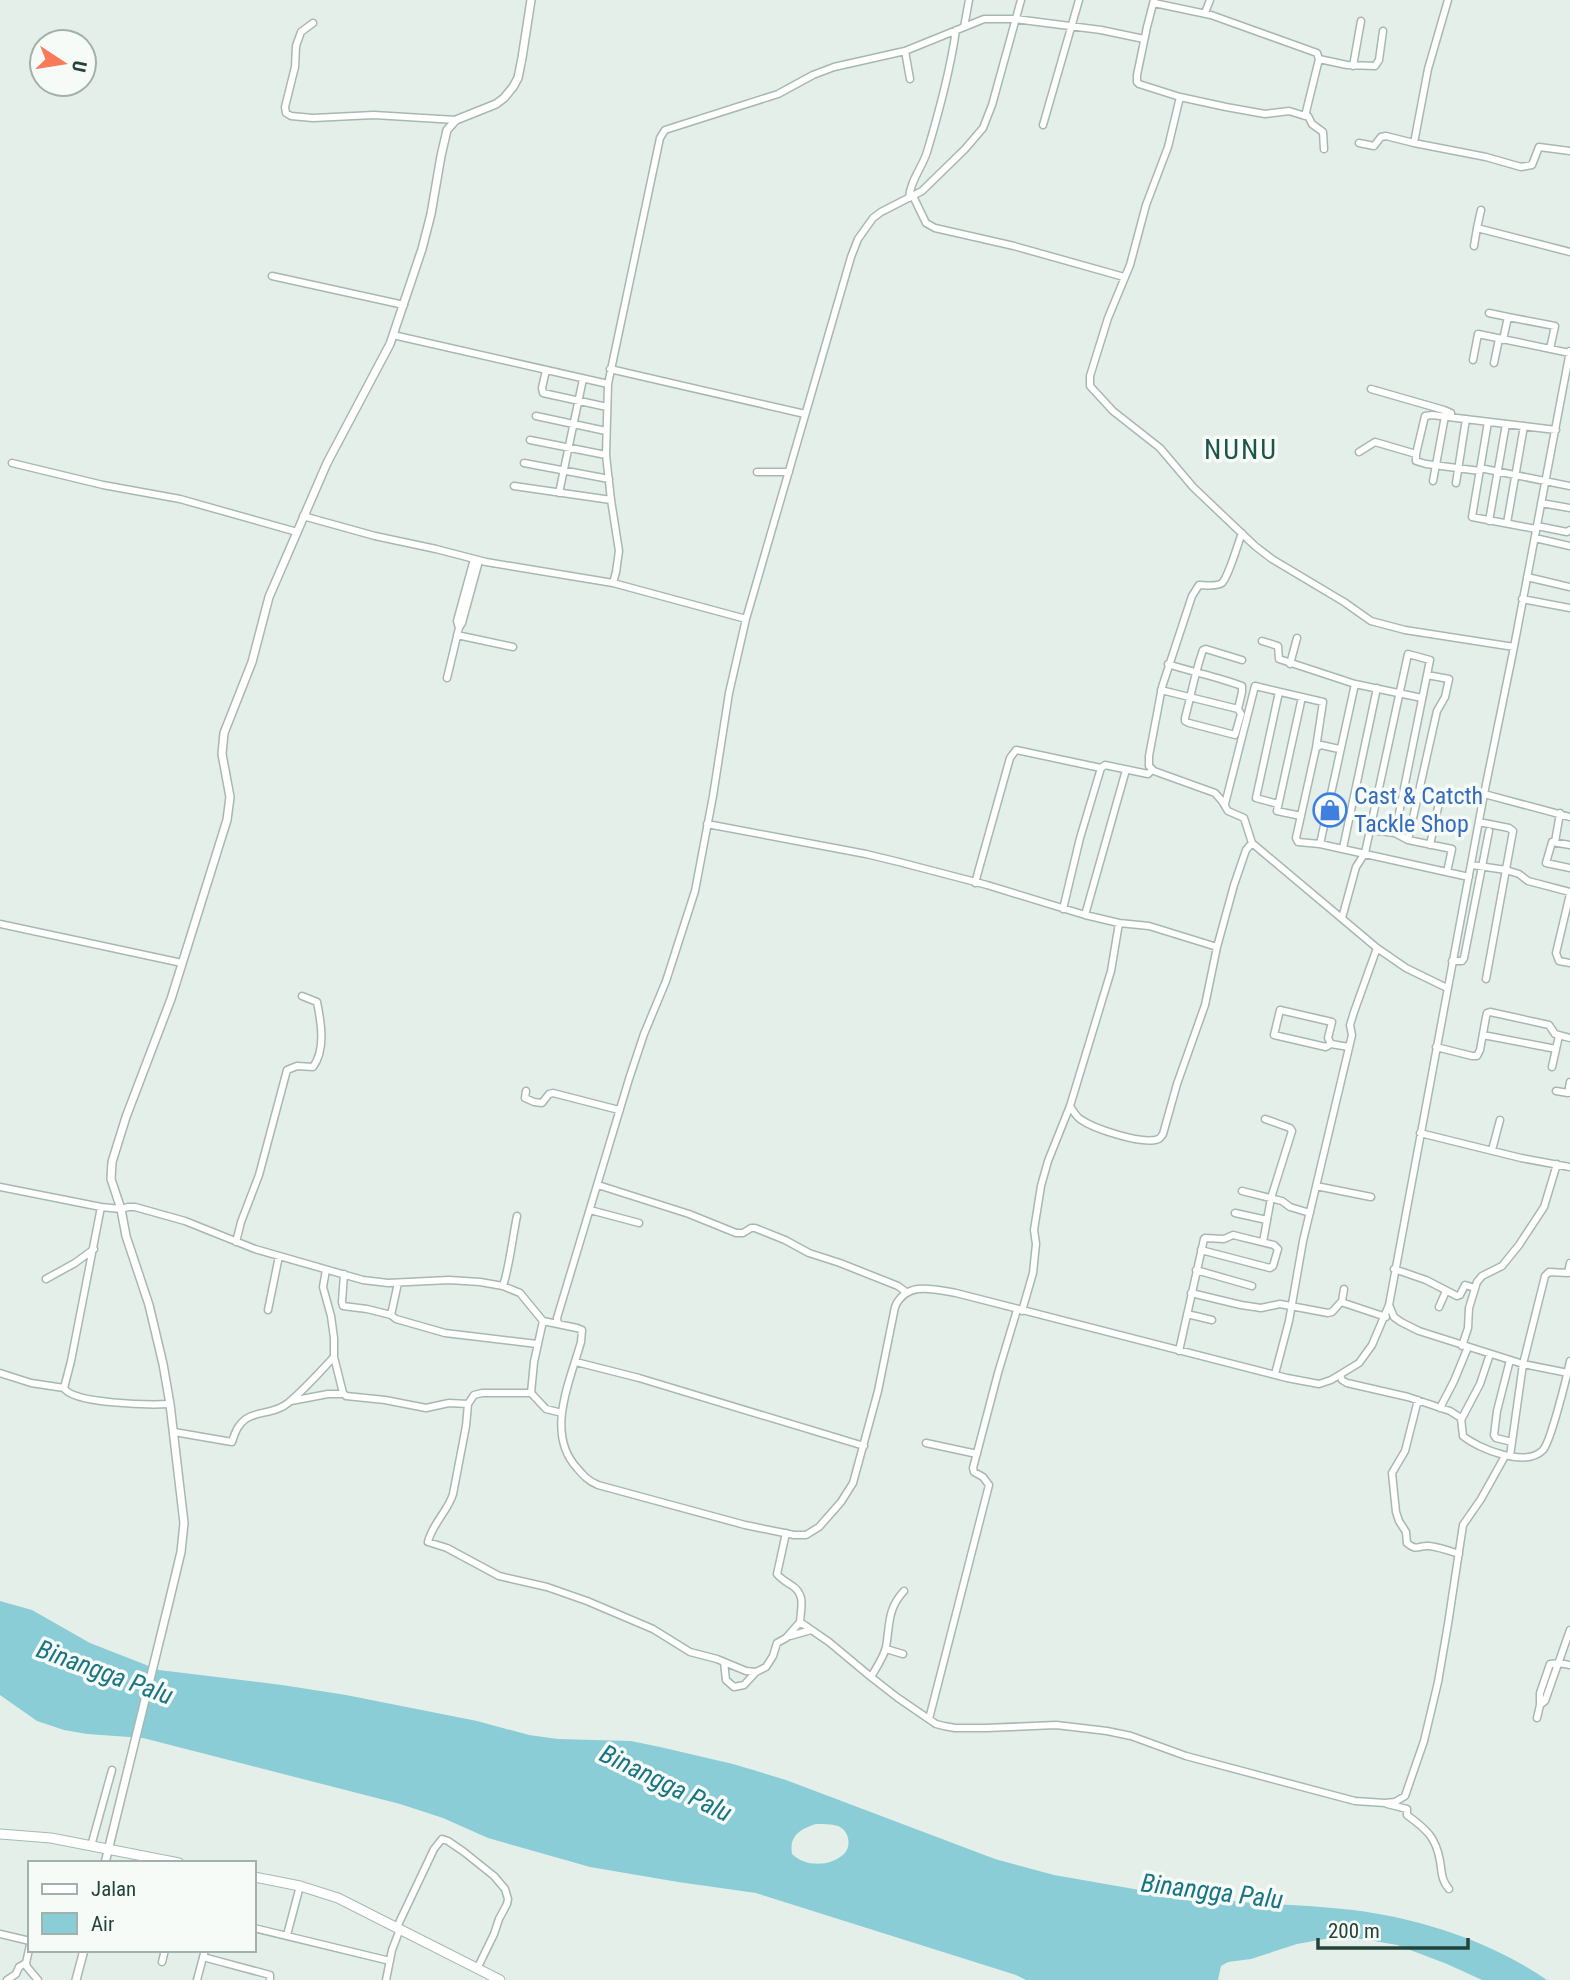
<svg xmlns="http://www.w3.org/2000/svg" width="1570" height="1980" font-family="'Roboto Condensed',sans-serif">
	<rect width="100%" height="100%" fill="#e5efea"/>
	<!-- water -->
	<path fill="#8bcdd6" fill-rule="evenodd" d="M0 1601 32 1610 90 1643 159 1670 282 1685 346 1695 477 1721 529 1735 558 1739 631 1741 660 1747 733 1764 786 1780 995 1859 1054 1875 1157 1893 1170 1898 1188 1897C1210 1898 1231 1901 1252 1903 1286 1905 1320 1906 1353 1910 1422 1919 1490 1941 1547 1980H1482L1447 1964 1397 1945 1363 1939 1330 1938 1297 1944 1251 1959 1228 1962 1221 1966 1218 1980H1026L1016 1975 756 1893 678 1882 590 1867 488 1838 443 1818 400 1804 143 1738 87 1734 64 1730 37 1721 0 1695ZM816 1824C823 1824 831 1824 838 1826 849 1830 852 1846 844 1854 830 1867 805 1867 792 1854 789 1836 800 1829 816 1824Z"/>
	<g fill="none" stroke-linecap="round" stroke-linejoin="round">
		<defs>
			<path id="minor" d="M1448 0 1428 69 1414 143 1486 157 1521 167 1532 165 1539 147 1570 151
				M1154 3 1211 15 1317 53 1319 59 1305 116 1289 111 1265 114 1226 107 1180 97 1139 84 1137 82V75L1147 27 1154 0
				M1205 13 1210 0
				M313 23 301 32 296 46 295 67 285 107 286 113 291 116 313 118 374 115 456 120
				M964 27 969 0
				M905 51 910 79
				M1319 59 1347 65 1375 66 1379 60 1383 31
				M1353 66 1361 21
				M1180 97 1168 147 1146 205 1130 265 1108 318 1090 376V386L1113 411 1160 448 1193 487 1255 546 1272 559 1344 602 1371 621 1405 630 1514 647
				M1305 116H1308L1312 124 1323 132 1324 149
				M1043 125 1079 0
				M1359 143 1374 146 1381 137 1386 136 1414 143
				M913 196 926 223 935 228 1014 246 1124 277
				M909 198C910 181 922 168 927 152 939 112 950 72 956 30
				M1481 210 1477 228 1570 252
				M1474 246 1477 228
				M272 276 404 305
				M1489 313 1508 317
				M393 335 608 384
				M1503 340 1508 317 1555 326 1550 349
				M1473 360 1478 334 1570 353
				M1494 363 1499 339
				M610 369 805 414
				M546 370 542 388 543 393 607 407
				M1371 389 1444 410 1451 413V417
				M536 416 606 431
				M1488 422 1472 517 1536 529
				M530 440 606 455
				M1359 452 1375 442 1416 454
				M12 463 103 485 180 499 297 532
				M524 463 609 479
				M1480 468 1570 486
				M1480 471 1426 464 1416 461V454L1425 416 1432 415 1556 430
				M757 472H789
				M1433 481 1445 416
				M1456 483 1466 419
				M514 486 611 500
				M559 493 583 379
				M1541 503 1570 508
				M303 516 375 536 436 549 486 562 613 583 746 619
				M1489 521 1506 424
				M1507 523 1524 426
				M1537 526 1567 532 1570 530
				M1242 533C1238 543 1229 576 1222 583 1217 587 1205 585 1199 585L1192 596 1162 687 1149 756V766L1154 771 1215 793 1222 801 1228 811 1244 818 1252 843 1377 948 1406 968 1447 988
				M1535 538 1570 546
				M1527 577 1570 587
				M613 583 616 572 619 551 611 500 606 455 608 384 660 138 665 130 778 94 813 75 834 67 905 51 984 19H1015L1101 30 1144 39
				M1522 599 1570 608
				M459 628 457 621 474 559
				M457 635 513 647
				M1262 641 1278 646 1279 659 1355 684 1422 698
				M1168 664C1192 672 1218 677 1242 686V692L1238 709 1241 714 1235 735 1189 723 1185 721V718C1191 696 1195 672 1203 650L1206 649 1242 660
				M1290 664 1297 638
				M447 678 459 628 462 623 479 561
				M1355 684 1320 844 1469 877
				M1161 690 1238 709
				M1484 794 1570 817
				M1225 804 1255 686 1323 702 1316 748
				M1278 804 1256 798 1279 692
				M1301 816 1277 811 1302 697
				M1479 822 1509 828 1513 831 1486 979
				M707 824 866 854 899 862 987 885 1085 915 1119 923 1149 926 1217 947
				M1370 830 1395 833 1408 840 1452 849 1447 872
				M1408 840 1437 711 1445 697 1449 679 1427 675
				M1555 842 1560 813
				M1320 844 1298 842 1296 838 1316 748 1321 745 1339 749
				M1430 845 1440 798
				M1570 845 1552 842 1546 863 1570 868
				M1343 848 1377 688
				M1472 865 1506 870 1519 874 1528 881 1570 892
				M975 883 1010 758 1016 750 1101 768
				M1570 894 1556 953 1559 961 1570 963
				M1063 909 1080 838 1101 768 1105 765 1148 774 1152 770
				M1085 915 1126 770
				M1342 918 1356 867 1365 853 1408 654 1430 660 1395 833
				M0 924 182 963
				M1452 961H1462L1464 958 1489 831
				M1483 1035 1556 1049
				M1331 1044 1328 1038 1332 1022 1280 1010 1274 1035 1326 1047 1331 1044 1349 1047
				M1436 1047 1472 1056H1477L1480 1050 1486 1017 1487 1013 1490 1012 1549 1025 1555 1034 1570 1038
				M1552 1067 1559 1036
				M526 1091 525 1098 534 1102 542 1103 549 1094 553 1093 619 1110
				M1556 1091 1568 1093 1570 1082
				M1070 1106C1073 1111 1075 1115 1080 1119 1094 1129 1138 1143 1155 1140 1160 1139 1160 1138 1163 1134L1177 1084 1205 1005 1217 947 1234 885 1246 850 1252 843
				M1420 1133 1521 1158 1570 1167
				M1492 1150 1500 1120
				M598 1185 689 1214 736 1233H743L751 1228H755L785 1240 809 1253 840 1263 898 1286 906 1292
				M1316 1186 1371 1197
				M0 1187 101 1207 121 1209 128 1207H135L185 1221 255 1249 363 1280 388 1283 449 1280 480 1282 503 1286 520 1293 543 1321 577 1328 582 1330 581 1342C570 1381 545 1433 577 1468 583 1475 588 1481 598 1485L745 1525 794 1535H806L819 1527 841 1502 853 1483 878 1391 895 1307C906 1281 933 1289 956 1293L1287 1378 1319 1384 1331 1380 1359 1363 1372 1345 1389 1305 1484 794 1514 647 1570 351
				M1242 1191 1282 1201 1290 1207 1310 1213
				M590 1210 639 1223
				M1235 1213 1267 1220
				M236 1242 241 1222 259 1175 287 1070 297 1066 313 1067C326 1050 321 1022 317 1002L302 996
				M1263 1242 1271 1198 1292 1131 1290 1128 1265 1119
				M1394 1269 1426 1280 1457 1296 1460 1295 1465 1285 1475 1288
				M1196 1270 1252 1286
				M344 1274 342 1302 343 1306 367 1309 391 1315 396 1319 445 1333 537 1344
				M46 1279 75 1263 94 1249
				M503 1286C510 1264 512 1240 517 1216
				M1344 1289 1342 1301 1344 1303 1386 1317
				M1191 1293 1241 1305 1261 1308 1280 1304 1328 1313 1332 1312 1342 1301
				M1389 1305 1394 1317 1401 1322 1419 1331 1523 1364 1568 1373
				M1439 1307 1446 1291
				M268 1310 279 1256
				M1022 1311 1033 1273 1036 1244 1034 1230 1041 1186 1048 1161 1070 1106 1111 971 1119 923
				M1187 1314 1212 1320
				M391 1315 398 1283
				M543 1321 534 1362 531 1393 546 1409 562 1413
				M558 1324 557 1318 629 1079 644 1034 666 981 695 891 713 796 729 693 746 619 851 257 858 239 873 218 881 212 922 191 965 149 983 128 992 105 1021 0
				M1462 1346 1468 1328 1469 1308 1477 1282 1482 1276 1502 1266 1519 1245 1544 1207 1557 1164
				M1179 1351 1204 1239 1205 1238 1224 1239 1233 1235 1274 1245 1278 1249 1273 1266 1270 1268 1201 1250
				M334 1357 343 1393 346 1396 385 1400 426 1408 449 1403 468 1404
				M1510 1360 1497 1411 1494 1435 1496 1438 1512 1442
				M576 1362 639 1378 864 1446
				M0 1373 31 1383 64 1388C73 1404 150 1405 170 1404
				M1275 1374 1289 1321 1303 1241 1352 1035 1350 1025 1354 1012 1377 948
				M1340 1375 1342 1380 1347 1383 1408 1397 1450 1411 1461 1418 1463 1436C1479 1449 1526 1468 1543 1450 1551 1441 1567 1376 1570 1361
				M64 1388 71 1361 101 1207
				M531 1393H482L474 1395 468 1404 466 1426 453 1494C448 1511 432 1524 428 1542L447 1548 499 1576 547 1587 587 1601 653 1629 690 1652 717 1659 746 1671 756 1672 766 1667 773 1656 777 1643 786 1638 800 1622
				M1418 1400 1405 1451 1392 1473 1396 1512 1399 1521 1406 1532 1407 1543C1418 1552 1418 1545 1429 1546 1439 1547 1450 1551 1459 1554
				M291 1401 328 1394H343
				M1440 1408 1454 1381 1468 1347
				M1461 1420 1480 1384 1490 1354
				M174 1432 232 1442C234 1437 235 1431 239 1426 250 1409 273 1416 288 1403 304 1390 318 1374 332 1359L334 1356V1338L331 1316 323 1287 326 1270
				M926 1443 977 1454
				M1510 1456 1523 1364 1545 1276 1549 1272 1568 1273 1570 1263
				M786 1533 777 1574C781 1579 785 1581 791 1585 806 1594 801 1607 800 1622L829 1642 871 1677 898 1698 936 1724 944 1726 955 1728H986L1056 1725 1107 1731 1131 1736 1186 1756 1355 1801 1385 1803 1395 1802 1405 1796 1424 1741 1438 1682 1448 1624 1463 1525 1481 1499 1505 1456
				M790 1636 811 1630
				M886 1649 903 1654
				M724 1662 726 1680 734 1687 744 1685 756 1672
				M871 1677C876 1668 884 1657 886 1647 890 1625 887 1609 904 1591
				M1540 1705 1545 1701 1570 1630
				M1537 1718 1540 1705V1693L1550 1664 1559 1663 1570 1665
				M929 1719 989 1485 983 1477 974 1472 973 1468 998 1373 1017 1310
				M1387 1804 1407 1809V1815C1426 1829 1436 1837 1440 1861 1442 1872 1441 1880 1449 1889
				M91 1846 112 1770
				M397 1927 434 1849 442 1839 448 1841 464 1852 494 1876 505 1889 508 1899 507 1904 499 1919 494 1934 477 1969
				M254 1928 390 1961
				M0 1934 30 1941
				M287 1935 300 1886
				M203 1957 270 1975V1980
				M162 1962 165 1950
				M26 1963 27 1967 38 1980
				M7 1980 16 1974 19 1967 26 1963 30 1945
				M197 1980 205 1950
				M386 1980 392 1950 400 1929"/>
			<path id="tertiary" d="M105 1863 169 1602 181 1552 184 1523 170 1404 163 1364 149 1305 126 1236 121 1209 111 1179 112 1162 126 1117 171 999 227 820 230 797 222 754 224 733 252 662 269 597 327 463 390 344 422 249 431 214 441 156 447 130 456 120 496 104 504 98 513 87 518 78 522 58 531 0
				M76 1980 84 1950"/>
			<path id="secondary" d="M0 1834 51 1838 179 1863
				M254 1877 300 1886 338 1898 500 1980"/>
		</defs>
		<!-- minor casing -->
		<use href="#minor" stroke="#a7b8b1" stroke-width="9"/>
		<!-- tertiary casing -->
		<use href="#tertiary" stroke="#a7b8b1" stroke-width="10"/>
		<!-- secondary casing -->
		<use href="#secondary" stroke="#a3bbb2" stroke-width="11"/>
		<!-- minor -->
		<use href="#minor" stroke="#fff" stroke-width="6"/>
		<!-- tertiary -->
		<use href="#tertiary" stroke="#fff" stroke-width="7"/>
		<!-- secondary -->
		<use href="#secondary" stroke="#fff" stroke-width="9"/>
	</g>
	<!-- icons -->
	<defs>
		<symbol id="shop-ring" viewBox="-11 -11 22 22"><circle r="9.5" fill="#f6fbf8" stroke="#3f7fe0" stroke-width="1.5"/><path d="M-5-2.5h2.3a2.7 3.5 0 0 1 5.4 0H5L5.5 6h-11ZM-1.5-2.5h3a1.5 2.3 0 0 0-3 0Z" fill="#3f7fe0"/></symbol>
	</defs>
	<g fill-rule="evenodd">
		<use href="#shop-ring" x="1311" y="791" width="38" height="38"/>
	</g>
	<g text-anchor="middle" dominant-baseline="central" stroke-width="7" stroke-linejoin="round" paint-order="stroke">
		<!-- shop labels -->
		<g font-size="24" fill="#366cbe" stroke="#f6fbf8" text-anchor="start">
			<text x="1354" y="796">Cast &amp; Catcth<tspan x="1354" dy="28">Tackle Shop</tspan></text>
		</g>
		<!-- water labels -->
		<g font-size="26" font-style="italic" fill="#197582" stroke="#f6fbf8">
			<text transform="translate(105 1672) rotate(20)">Binangga Palu</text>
			<text transform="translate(666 1783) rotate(26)">Binangga Palu</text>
			<text transform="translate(1212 1891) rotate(7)">Binangga Palu</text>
		</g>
		<!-- quarter labels -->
		<g font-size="28" letter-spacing="2" fill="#1d5646" stroke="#f6fbf8">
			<text x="1241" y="449">NUNU</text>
		</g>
	</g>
	<!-- legend -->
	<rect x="28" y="1861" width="228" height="91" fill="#f6fbf8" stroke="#a2b1ab" stroke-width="2"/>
	<rect x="42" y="1884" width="35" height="10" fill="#ffffff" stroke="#a2b1ab" stroke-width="2"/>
	<text x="91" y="1896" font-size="21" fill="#234238">Jalan</text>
	<rect x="42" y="1913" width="35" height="21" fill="#8bcdd6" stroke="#a2b1ab" stroke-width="2"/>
	<text x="91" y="1931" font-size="21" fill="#234238">Air</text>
	<!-- north arrow -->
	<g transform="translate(63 63) rotate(102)"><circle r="33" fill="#f6fbf8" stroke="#a2b1ab" stroke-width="2"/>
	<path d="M0-5L12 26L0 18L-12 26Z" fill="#f87a5a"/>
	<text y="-10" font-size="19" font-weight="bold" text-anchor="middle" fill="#234238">U</text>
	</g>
	<!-- scale -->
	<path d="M1318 1938v10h150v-10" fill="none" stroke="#234238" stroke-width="3.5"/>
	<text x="1328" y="1938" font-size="21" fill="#234238" stroke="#f6fbf8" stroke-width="5" paint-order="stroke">200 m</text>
</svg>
